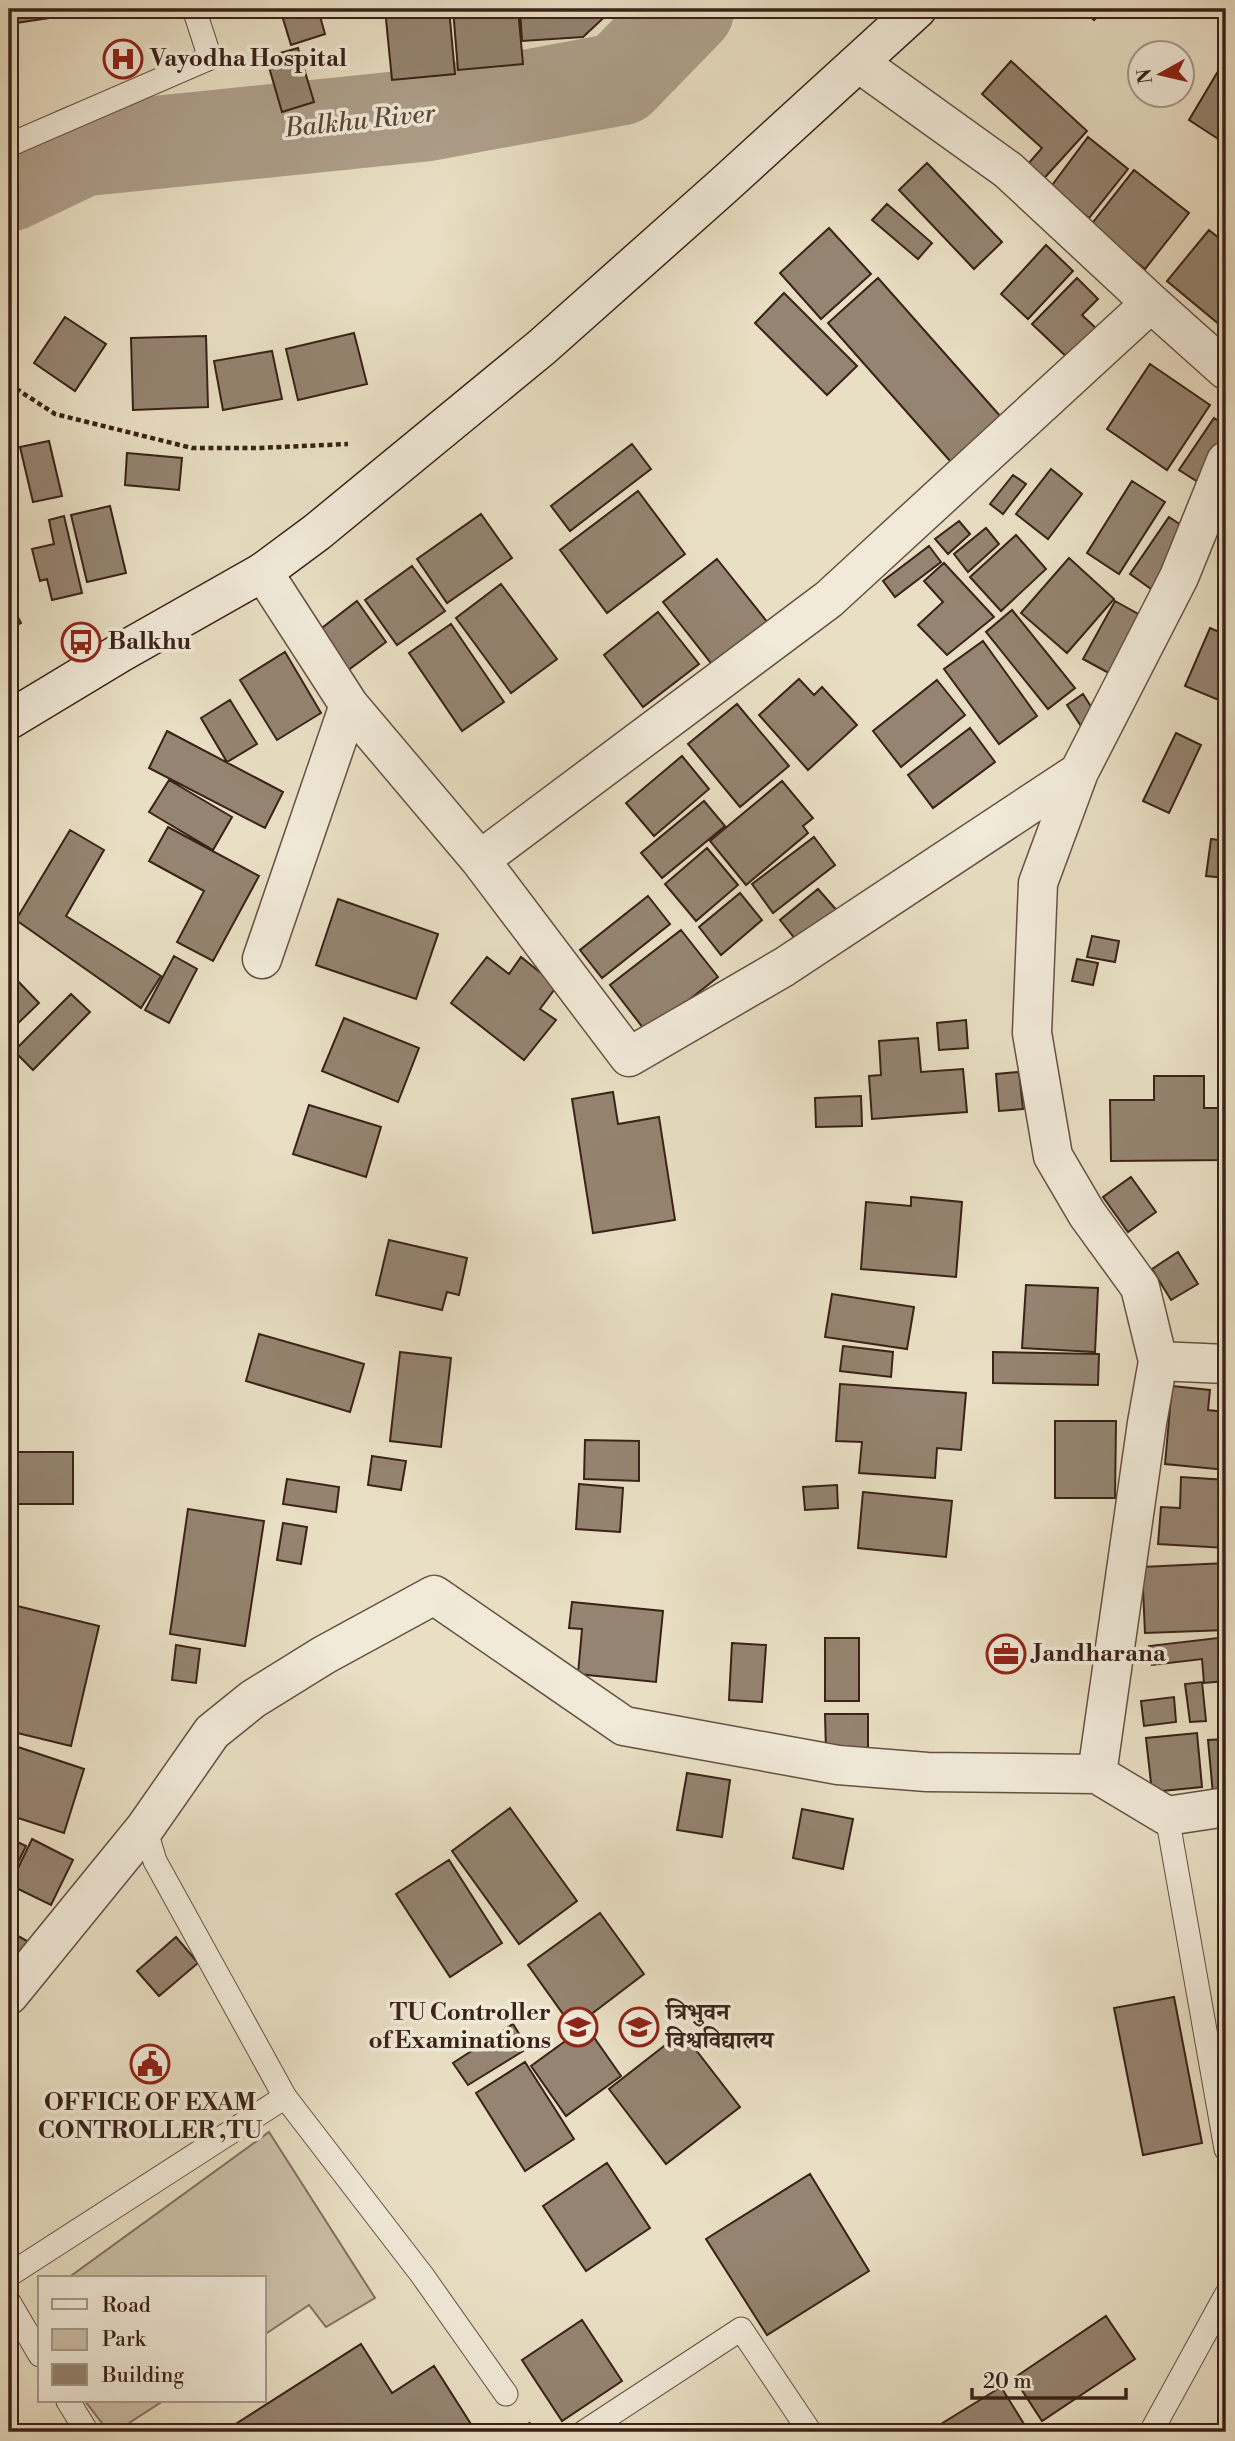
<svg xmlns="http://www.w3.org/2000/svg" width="1235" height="2441" font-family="'Libre Bodoni','Noto Serif Devanagari',serif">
	<rect width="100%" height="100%" fill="#e9dfc4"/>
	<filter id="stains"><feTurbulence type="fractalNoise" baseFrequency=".00286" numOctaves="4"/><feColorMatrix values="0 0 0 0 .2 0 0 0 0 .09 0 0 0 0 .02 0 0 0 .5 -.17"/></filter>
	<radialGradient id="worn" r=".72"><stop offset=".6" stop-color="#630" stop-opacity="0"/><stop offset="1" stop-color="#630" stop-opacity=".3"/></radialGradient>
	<!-- green -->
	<path fill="#cbbfa7" stroke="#827060" stroke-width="2" d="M269 2132 375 2298 326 2327 309 2305 264 2335V2278H68Z
		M85 2401H163L115 2432H109Z"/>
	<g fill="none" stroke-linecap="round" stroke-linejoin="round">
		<!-- river -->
		<path stroke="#ae9f8a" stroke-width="93" d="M9 185 82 150 425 115 620 79 688 9"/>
	</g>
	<!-- building -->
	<path fill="#958471" stroke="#3a2218" stroke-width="2" d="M9 9H57V17L9 24Z
		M280 9H318L325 34 291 45Z
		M385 9H449L455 74 392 80Z
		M453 9H518L523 64 458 70Z
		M520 9H613L583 37 522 41Z
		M1082 9H1105L1094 20Z
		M298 48 314 102 282 112 266 57Z
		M1011 61 1087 131 1038 185 1022 171 1042 148 982 94Z
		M1220 68 1226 72V144L1189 120Z
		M1088 137 1128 169 1089 218 1050 188Z
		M927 163 1002 242 974 269 899 190Z
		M1134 170 1189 213 1145 269 1090 226Z
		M887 204 932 243 918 259 872 220Z
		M829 228 871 274 821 319 780 273Z
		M1209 230 1226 244V330L1167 281Z
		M1046 245 1073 271 1028 319 1001 294Z
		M878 278 1001 417 951 462 828 323Z
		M1077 278 1098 299 1082 315 1101 333 1072 362 1032 324Z
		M784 293 857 366 827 395 755 323Z
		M65 317 106 344 75 391 34 363Z
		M354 333 367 384 298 400 286 349Z
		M206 336 208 407 133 410 131 338Z
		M272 351 282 399 223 410 214 361Z
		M1150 364 1210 405 1167 470 1107 429Z
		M1214 418 1226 426V446L1201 484 1179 470Z
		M49 441 62 496 33 502 20 447Z
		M632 444 651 469 570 531 551 506Z
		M127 453 182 458 179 490 125 485Z
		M1051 469 1082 494 1048 539 1016 514Z
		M1013 475 1026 484 1003 514 990 504Z
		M1132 481 1165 502 1119 574 1087 553Z
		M638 491 685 554 607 613 560 550Z
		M110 506 126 573 87 582 71 515Z
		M481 514 512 558 447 603 417 559Z
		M64 516 82 593 52 600 47 579 40 581 32 549 54 544 49 520Z
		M1169 517 1193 533 1154 591 1130 574Z
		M959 521 970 534 948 554 935 539Z
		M986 528 999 544 968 572 954 554Z
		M1016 535 1046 569 1001 611 970 577Z
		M929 546 941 562 895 597 883 581Z
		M1069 558 1114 599 1067 653 1021 613Z
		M717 559 772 628 718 672 663 602Z
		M944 563 994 617 947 655 918 625 943 602 924 581Z
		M412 566 445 611 397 645 365 600Z
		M501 584 557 659 511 693 456 618Z
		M9 601 21 623 9 630Z
		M357 601 386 642 347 671 318 631Z
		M1115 601 1140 615 1118 678 1083 659Z
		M1012 610 1075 688 1048 709 986 632Z
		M658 612 699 664 643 707 604 655Z
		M451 624 504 702 462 731 409 653Z
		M1210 628 1226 635V703L1185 686Z
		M983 641 1037 716 999 744 944 669Z
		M285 652 321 713 277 740 240 680Z
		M799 679 814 695 822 687 857 725 808 770 759 715Z
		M937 680 965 715 901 767 873 731Z
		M1083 694 1102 724 1087 735 1067 705Z
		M230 700 257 744 227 762 201 718Z
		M737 704 789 766 740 807 688 744Z
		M970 728 995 762 933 808 908 775Z
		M167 731 283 792 265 828 149 768Z
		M1176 733 1201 745 1169 813 1143 801Z
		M682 756 709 789 654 836 626 803Z
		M169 780 232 817 213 850 149 812Z
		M782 781 813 818 803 826 808 833 746 885 710 841Z
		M704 801 725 826 662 878 641 853Z
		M168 827 259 876 213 961 177 942 204 891 149 861Z
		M70 830 104 850 66 916 161 976 141 1008 16 920Z
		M814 837 835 865 773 913 752 884Z
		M1211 839 1226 841V878L1206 876Z
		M707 848 738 885 696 921 665 884Z
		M818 889 839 913 800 945 780 920Z
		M740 893 762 920 721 955 699 927Z
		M648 896 670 924 602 978 580 950Z
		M338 899 438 934 416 999 316 965Z
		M681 930 718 977 647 1033 610 985Z
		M1092 936 1119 941 1115 962 1087 957Z
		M174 956 197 969 169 1023 145 1010Z
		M487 957 509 974 521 957 557 986 540 1009 556 1020 524 1060 451 1003Z
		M1077 959 1098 963 1093 985 1072 981Z
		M13 976 39 1003 9 1032V981Z
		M71 994 90 1012 33 1070 14 1051Z
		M344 1018 419 1048 398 1102 322 1071Z
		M966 1020 968 1048 939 1050 937 1023Z
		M918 1038 921 1072 963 1069 967 1112 872 1119 869 1076 881 1075 879 1041Z
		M1019 1072 1023 1109 999 1111 996 1074Z
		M1154 1076H1204V1108H1226V1160L1111 1161 1110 1100H1154Z
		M613 1092 618 1124 659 1117 675 1220 593 1233 572 1099Z
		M861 1096 862 1126 816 1127 815 1098Z
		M309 1105 381 1127 366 1177 293 1154Z
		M1131 1177 1156 1212 1128 1232 1103 1197Z
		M911 1197 962 1202 956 1277 861 1269 866 1202 911 1206Z
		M389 1240 467 1258 459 1295 447 1292 442 1310 376 1295Z
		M1178 1252 1198 1284 1171 1300 1152 1269Z
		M1026 1285 1098 1288 1095 1352 1022 1348Z
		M832 1294 914 1307 907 1349 825 1337Z
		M259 1334 364 1364 350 1412 246 1381Z
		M843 1346 893 1352 891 1377 840 1371Z
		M400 1352 451 1358 441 1447 390 1441Z
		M993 1352 1099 1354 1098 1385 993 1383Z
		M840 1384 966 1393 961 1450 937 1448 935 1478 859 1473 862 1442 836 1441Z
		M1172 1386 1210 1390 1208 1410 1226 1412V1470L1165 1464Z
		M1055 1421H1116L1115 1498H1055Z
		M585 1440 639 1441V1481L584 1479Z
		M9 1452H73V1504H9Z
		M372 1456 406 1461 401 1490 368 1485Z
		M1181 1477 1226 1480V1548L1158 1544 1161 1507 1180 1508Z
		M287 1479 339 1487 336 1512 283 1504Z
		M579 1484 623 1488 620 1532 576 1529Z
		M837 1485 838 1508 805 1510 803 1487Z
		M863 1492 952 1501 946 1557 858 1548Z
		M188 1509 264 1521 245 1646 170 1634Z
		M283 1523 307 1527 301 1564 277 1560Z
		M1226 1563V1630L1145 1633 1142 1567Z
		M572 1602 663 1611 656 1682 578 1674 582 1629 569 1628Z
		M9 1604 99 1626 71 1746 9 1731Z
		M1226 1637V1681L1204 1683 1202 1659 1152 1665 1149 1646Z
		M825 1638H859V1701H825Z
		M732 1643 766 1645 762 1702 729 1700Z
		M176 1645 200 1649 196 1683 172 1680Z
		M1202 1682 1206 1721 1190 1722 1185 1684Z
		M1174 1697 1176 1722 1144 1726 1141 1701Z
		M825 1714H868V1751L826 1752Z
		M1197 1733 1202 1787 1152 1792 1146 1738Z
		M1226 1739V1792L1213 1794 1208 1740Z
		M9 1744 84 1769 64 1833 9 1815Z
		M687 1773 730 1780 722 1837 677 1830Z
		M510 1808 577 1901 519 1944 452 1851Z
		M802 1809 853 1819 843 1869 793 1858Z
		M9 1838 26 1846 9 1881Z
		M32 1839 73 1860 51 1905 10 1885Z
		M449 1860 502 1943 450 1977 396 1894Z
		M600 1913 644 1974 573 2028 528 1965Z
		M9 1931 29 1942 9 1967Z
		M176 1937 198 1963 159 1996 137 1971Z
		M1174 1997 1202 2143 1143 2155 1114 2008Z
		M513 2024 528 2048 468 2085 453 2063Z
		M586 2026 621 2076 566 2116 531 2066Z
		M682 2032 740 2107 666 2164 609 2089Z
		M525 2062 574 2139 525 2171 476 2093Z
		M607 2163 650 2228 586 2271 543 2206Z
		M810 2174 869 2271 767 2335 706 2239Z
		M1106 2316 1135 2359 1042 2421 1014 2378Z
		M582 2320 622 2381 562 2421 522 2360Z
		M361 2344 392 2393 434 2366 476 2432H223Z
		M1001 2387 1029 2432H928Z"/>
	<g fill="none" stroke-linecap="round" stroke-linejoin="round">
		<defs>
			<path id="service" d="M9 145 210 58 194 9
				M1167 1816 1226 2149
				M145 1828 155 1861 285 2097 422 2275 506 2394
				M9 2275 285 2097
				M9 2302 40 2355
				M68 2401 87 2432
				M584 2432 741 2329 810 2432
				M1151 2432 1226 2295"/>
			<path id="minor" d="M859 63 1008 170 1151 303 829 599 480 860 629 1057 784 967 1079 772
				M1151 303 1226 370
				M1226 461 1179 577 1079 772 1038 883 1032 1033 1053 1156 1087 1214 1140 1287 1158 1361 1226 1364
				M263 572 349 705 480 860
				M262 959 349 705
				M1158 1361 1147 1423 1097 1774 1167 1816 1226 1807
				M9 1995 145 1828 212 1732 253 1699 324 1655 434 1595 624 1726 838 1765 927 1772 1097 1774"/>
			<path id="secondary" d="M9 720 120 653 263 572 317 532 542 347 722 187 917 9"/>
		</defs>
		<!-- service casing -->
		<use href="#service" stroke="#665143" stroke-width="25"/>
		<!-- minor casing -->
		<use href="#minor" stroke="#665143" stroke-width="41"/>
		<!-- secondary casing -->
		<use href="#secondary" stroke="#3a2218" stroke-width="41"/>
		<!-- path -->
		<path stroke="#3a2218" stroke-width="4.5" stroke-dasharray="5 3.5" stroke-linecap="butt" d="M9 384 55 414 192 448H257L348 444
			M528 2423 535 2432"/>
		<!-- service -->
		<use href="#service" stroke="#f1ead9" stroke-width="23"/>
		<!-- minor -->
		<use href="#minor" stroke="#f1ead9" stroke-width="38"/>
		<!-- secondary -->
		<use href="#secondary" stroke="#f1ead9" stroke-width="38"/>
	</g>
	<!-- icons -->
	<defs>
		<symbol id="hospital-ring" viewBox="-11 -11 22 22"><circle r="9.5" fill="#f1ead9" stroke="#8f2418" stroke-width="1.5"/><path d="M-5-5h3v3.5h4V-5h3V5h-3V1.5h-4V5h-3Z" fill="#8f2418"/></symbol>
		<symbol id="bus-ring" viewBox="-11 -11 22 22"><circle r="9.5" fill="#f1ead9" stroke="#8f2418" stroke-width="1.5"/><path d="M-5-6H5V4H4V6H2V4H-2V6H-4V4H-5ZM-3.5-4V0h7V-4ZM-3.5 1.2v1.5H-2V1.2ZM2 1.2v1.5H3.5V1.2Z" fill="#8f2418"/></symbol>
		<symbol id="office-ring" viewBox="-11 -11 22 22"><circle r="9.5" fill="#f1ead9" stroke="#8f2418" stroke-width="1.5"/><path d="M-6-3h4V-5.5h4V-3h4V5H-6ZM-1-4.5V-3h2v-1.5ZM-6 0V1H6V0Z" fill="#8f2418"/></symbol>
		<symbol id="university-ring" viewBox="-11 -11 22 22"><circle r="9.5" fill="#f1ead9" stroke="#8f2418" stroke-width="1.5"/><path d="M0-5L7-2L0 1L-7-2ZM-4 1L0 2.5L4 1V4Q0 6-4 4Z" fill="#8f2418"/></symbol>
		<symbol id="civic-ring" viewBox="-11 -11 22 22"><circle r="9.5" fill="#f1ead9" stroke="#8f2418" stroke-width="1.5"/><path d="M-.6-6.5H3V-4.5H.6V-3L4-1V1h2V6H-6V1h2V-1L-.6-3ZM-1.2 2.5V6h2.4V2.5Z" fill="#8f2418"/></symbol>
	</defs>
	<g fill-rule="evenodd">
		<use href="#hospital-ring" x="101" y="37" width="44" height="44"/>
		<use href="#bus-ring" x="59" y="620" width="44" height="44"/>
		<use href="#office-ring" x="984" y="1632" width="44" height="44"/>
		<use href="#university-ring" x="556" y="2005" width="44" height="44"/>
		<use href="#university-ring" x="617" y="2005" width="44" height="44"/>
		<use href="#civic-ring" x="128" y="2042" width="44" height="44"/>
	</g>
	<g text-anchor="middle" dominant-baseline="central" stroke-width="7" stroke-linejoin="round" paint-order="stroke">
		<!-- poi labels -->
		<g font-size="24" font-weight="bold" fill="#3a2218" stroke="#f1ead9" text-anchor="start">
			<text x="150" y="59">Vayodha Hospital</text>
			<text x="108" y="642">Balkhu</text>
			<text x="1033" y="1654">Jandharana</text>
			<text x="551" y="2013" text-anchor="end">TU Controller<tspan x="551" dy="28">of Examinations</tspan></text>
			<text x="666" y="2013">त्रिभुवन<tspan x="666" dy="28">विश्वविद्यालय</tspan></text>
			<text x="150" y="2103" text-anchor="middle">OFFICE OF EXAM<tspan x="150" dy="28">CONTROLLER ,TU</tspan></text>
		</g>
		<!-- water labels -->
		<g font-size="26" font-style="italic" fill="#5d483a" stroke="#f1ead9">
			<text transform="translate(360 121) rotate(-6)">Balkhu River</text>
		</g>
	</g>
	<!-- margin -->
	<rect width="1235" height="2441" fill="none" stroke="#e9dfc4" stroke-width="35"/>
	<rect x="10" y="10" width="1214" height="2420" fill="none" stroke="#3a2218" stroke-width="3.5"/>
	<rect x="18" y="18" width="1200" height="2406" fill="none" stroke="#3a2218" stroke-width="2"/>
	<!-- legend -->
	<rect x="38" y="2276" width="228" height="126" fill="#f1ead9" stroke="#a89a8c" stroke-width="2"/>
	<rect x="52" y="2299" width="35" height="10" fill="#f1ead9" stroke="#a89a8c" stroke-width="2"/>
	<text x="102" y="2312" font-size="21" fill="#3a2218">Road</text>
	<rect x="52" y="2329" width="35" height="21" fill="#cbbfa7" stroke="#a89a8c" stroke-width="2"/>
	<text x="102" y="2346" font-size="21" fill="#3a2218">Park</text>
	<rect x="52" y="2364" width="35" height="21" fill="#958471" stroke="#a89a8c" stroke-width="2"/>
	<text x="102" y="2382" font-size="21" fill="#3a2218">Building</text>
	<!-- north arrow -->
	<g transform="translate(1161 74) rotate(262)"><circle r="33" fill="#f1ead9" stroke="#a89a8c" stroke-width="2"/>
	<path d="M0-5L12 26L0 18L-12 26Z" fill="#8f2418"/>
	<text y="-10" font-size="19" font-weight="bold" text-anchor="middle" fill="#3a2218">N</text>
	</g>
	<!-- scale -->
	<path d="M972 2388v10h154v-10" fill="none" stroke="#3a2218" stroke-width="3.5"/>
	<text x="983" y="2388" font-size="21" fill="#3a2218" stroke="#f1ead9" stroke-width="5" paint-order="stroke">20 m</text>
	<rect width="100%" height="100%" filter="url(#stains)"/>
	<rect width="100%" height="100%" fill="url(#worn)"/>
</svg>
